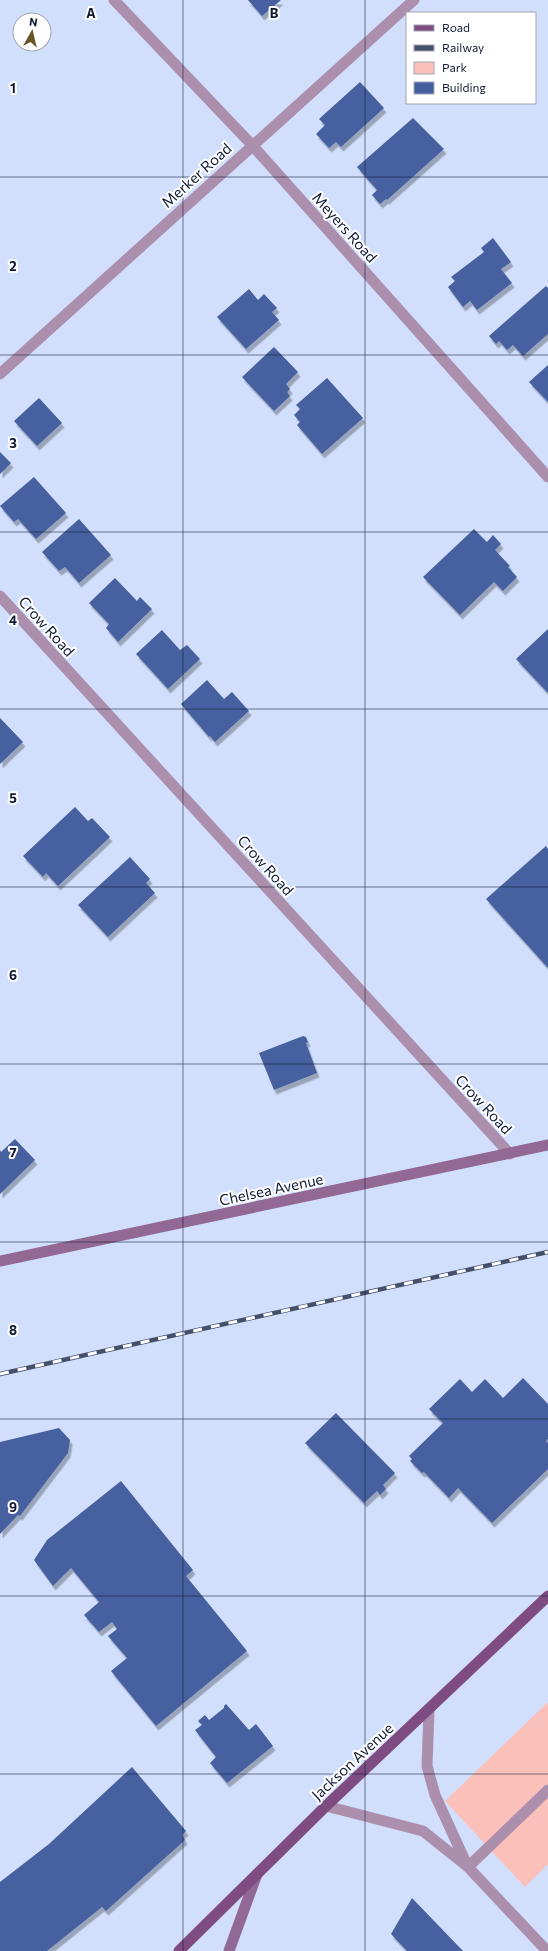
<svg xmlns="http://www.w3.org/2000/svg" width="548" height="1951" font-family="Commissioner,sans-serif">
	<defs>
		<filter id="shadow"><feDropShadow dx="2.5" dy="4.5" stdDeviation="0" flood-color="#0004"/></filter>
	</defs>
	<rect width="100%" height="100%" fill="#d1dffc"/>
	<!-- green -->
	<path fill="#fbc0ba" d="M548 1702V1864L525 1887 445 1801Z"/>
	<!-- building -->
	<path fill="#46609f" filter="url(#shadow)" d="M248 0H281L262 16Z
		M360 82 384 108 341 147 336 142 329 148 316 134 325 125 319 119Z
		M413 118 444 149 387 200 386 199 380 204 372 195 377 190 357 167Z
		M493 238 511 262 501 269 512 283 477 310 470 301 463 307 448 287 455 281 451 277 484 252 481 248Z
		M546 286 548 288V334L523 356 513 345 507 350 499 341 496 344 489 336Z
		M249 289 258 300 264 294 277 308 272 312 279 320 246 349 217 317Z
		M274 347 298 372 286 384 290 389 287 392 290 396 274 411 242 377Z
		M548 365V402L529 382Z
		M327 378 363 418 322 454 297 425 300 422 294 415 300 409 296 405Z
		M39 398 62 423 37 446 14 421Z
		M0 452 11 463 0 474Z
		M34 477 66 513 36 539 18 519 14 522 0 506Z
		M79 519 111 555 79 583 65 567 59 571 42 552Z
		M474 529 487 542 493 535 501 544 495 550 510 566 508 567 517 577 503 591 494 582 460 615 423 577Z
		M115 578 137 601 140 597 152 609 118 642 106 628 109 624 89 603Z
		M548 629V693L516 659Z
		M162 630 180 650 187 645 200 659 168 689 136 654Z
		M207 680 224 699 232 692 249 711 215 742 210 736 209 737 181 704Z
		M0 718 23 742 0 764Z
		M75 807 88 821 92 818 110 837 58 886 46 873 43 877 23 856Z
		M546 846 548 849V968L486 899Z
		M130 857 150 879 146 883 155 893 108 937 78 905Z
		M303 1036 306 1037 308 1042 306 1043 317 1073 274 1090 259 1053Z
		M15 1139 35 1160 0 1194V1150L1 1152Z
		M523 1378 548 1404V1439L546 1441 548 1443V1469L492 1523 458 1488 449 1498 424 1472 422 1473 410 1461 412 1459 409 1456 443 1423 429 1409 460 1379 472 1392 485 1379 503 1398Z
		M336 1413 395 1473 383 1485 386 1489 380 1495 377 1491 364 1503 305 1443Z
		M59 1428 70 1440 68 1453 20 1516 18 1515 0 1534V1442Z
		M121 1481 193 1570 186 1576 247 1651 156 1726 111 1671 127 1658 108 1636 117 1629 112 1622 99 1632 84 1615 99 1602 71 1568 53 1586 34 1560 47 1540Z
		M226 1704 249 1730 256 1724 273 1746 227 1783 210 1763 216 1757 195 1730 202 1725 198 1721 205 1715 209 1720 224 1708V1706Z
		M132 1767 186 1831 182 1835 185 1840 106 1911 102 1907 47 1951H0V1882L49 1844Z
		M412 1898 463 1951H407L391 1934Z"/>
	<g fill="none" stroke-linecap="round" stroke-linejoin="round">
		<!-- minor -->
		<path stroke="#ac8fad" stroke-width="11" d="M114 0 252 145 548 477
			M0 374 414 0
			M0 596 510 1154
			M468 1867 548 1790"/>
		<!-- tertiary -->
		<path stroke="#ac8fad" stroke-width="11" d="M429 1711 427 1766 435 1795 467 1865
			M326 1806 423 1831 468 1867 547 1951"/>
		<!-- secondary -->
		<path stroke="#926894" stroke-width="11" d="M0 1261 548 1145
			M229 1951 257 1874"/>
		<!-- primary -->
		<path stroke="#7f4c81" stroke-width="11" d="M179 1951 326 1806 548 1596"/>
		<defs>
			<path id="rail" d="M0 1374 548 1252"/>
		</defs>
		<!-- rail casing -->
		<use href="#rail" stroke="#444f69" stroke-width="4.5"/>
		<!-- rail -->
		<use href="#rail" stroke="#fff" stroke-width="3" stroke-dasharray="9" stroke-linecap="butt"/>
	</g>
	<!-- grid -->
	<path fill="none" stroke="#111b35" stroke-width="1" stroke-opacity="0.55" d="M183 0V1951M365 0V1951M0 177H548M0 355H548M0 532H548M0 709H548M0 887H548M0 1064H548M0 1242H548M0 1419H548M0 1596H548M0 1774H548"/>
	<g text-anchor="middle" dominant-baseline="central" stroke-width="4" stroke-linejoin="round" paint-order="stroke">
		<!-- street labels -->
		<g font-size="15" fill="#111b35" stroke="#fff">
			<text transform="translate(196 175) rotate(-42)">Merker Road</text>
			<text transform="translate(345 227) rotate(48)">Meyers Road</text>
			<text transform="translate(47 626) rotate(48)">Crow Road</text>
			<text transform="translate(266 865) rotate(48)">Crow Road</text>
			<text transform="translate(484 1104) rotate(47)">Crow Road</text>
			<text transform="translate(271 1189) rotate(-12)">Chelsea Avenue</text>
			<text transform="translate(352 1761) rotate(-43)">Jackson Avenue</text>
		</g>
	</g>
	<g font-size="13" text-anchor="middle" font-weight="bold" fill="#111b35" stroke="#fff" stroke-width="4" stroke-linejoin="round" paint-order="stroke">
		<text x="91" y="18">A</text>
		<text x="274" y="18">B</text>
		<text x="13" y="93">1</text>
		<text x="13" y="271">2</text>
		<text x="13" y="448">3</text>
		<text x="13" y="625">4</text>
		<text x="13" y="803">5</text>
		<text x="13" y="980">6</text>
		<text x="13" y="1157">7</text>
		<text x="13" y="1335">8</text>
		<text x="13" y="1512">9</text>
	</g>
	<!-- legend -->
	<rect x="406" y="12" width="130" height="92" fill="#ffffff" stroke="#a0a4ae"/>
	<rect x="414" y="25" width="20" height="6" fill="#7f4c81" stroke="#a0a4ae"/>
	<text x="442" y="32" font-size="12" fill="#111b35">Road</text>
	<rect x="414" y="45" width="20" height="6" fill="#444f69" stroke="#a0a4ae"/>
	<text x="442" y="52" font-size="12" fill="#111b35">Railway</text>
	<rect x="414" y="62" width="20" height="12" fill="#fbc0ba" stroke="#a0a4ae"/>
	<text x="442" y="72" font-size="12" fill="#111b35">Park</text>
	<rect x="414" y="82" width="20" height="12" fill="#46609f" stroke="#a0a4ae"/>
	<text x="442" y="92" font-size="12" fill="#111b35">Building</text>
	<!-- north arrow -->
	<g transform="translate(32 32) rotate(8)"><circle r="19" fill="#ffffff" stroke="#a0a4ae"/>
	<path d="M0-3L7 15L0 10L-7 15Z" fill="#6a5524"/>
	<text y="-6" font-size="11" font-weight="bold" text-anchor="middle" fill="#111b35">N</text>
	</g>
</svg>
